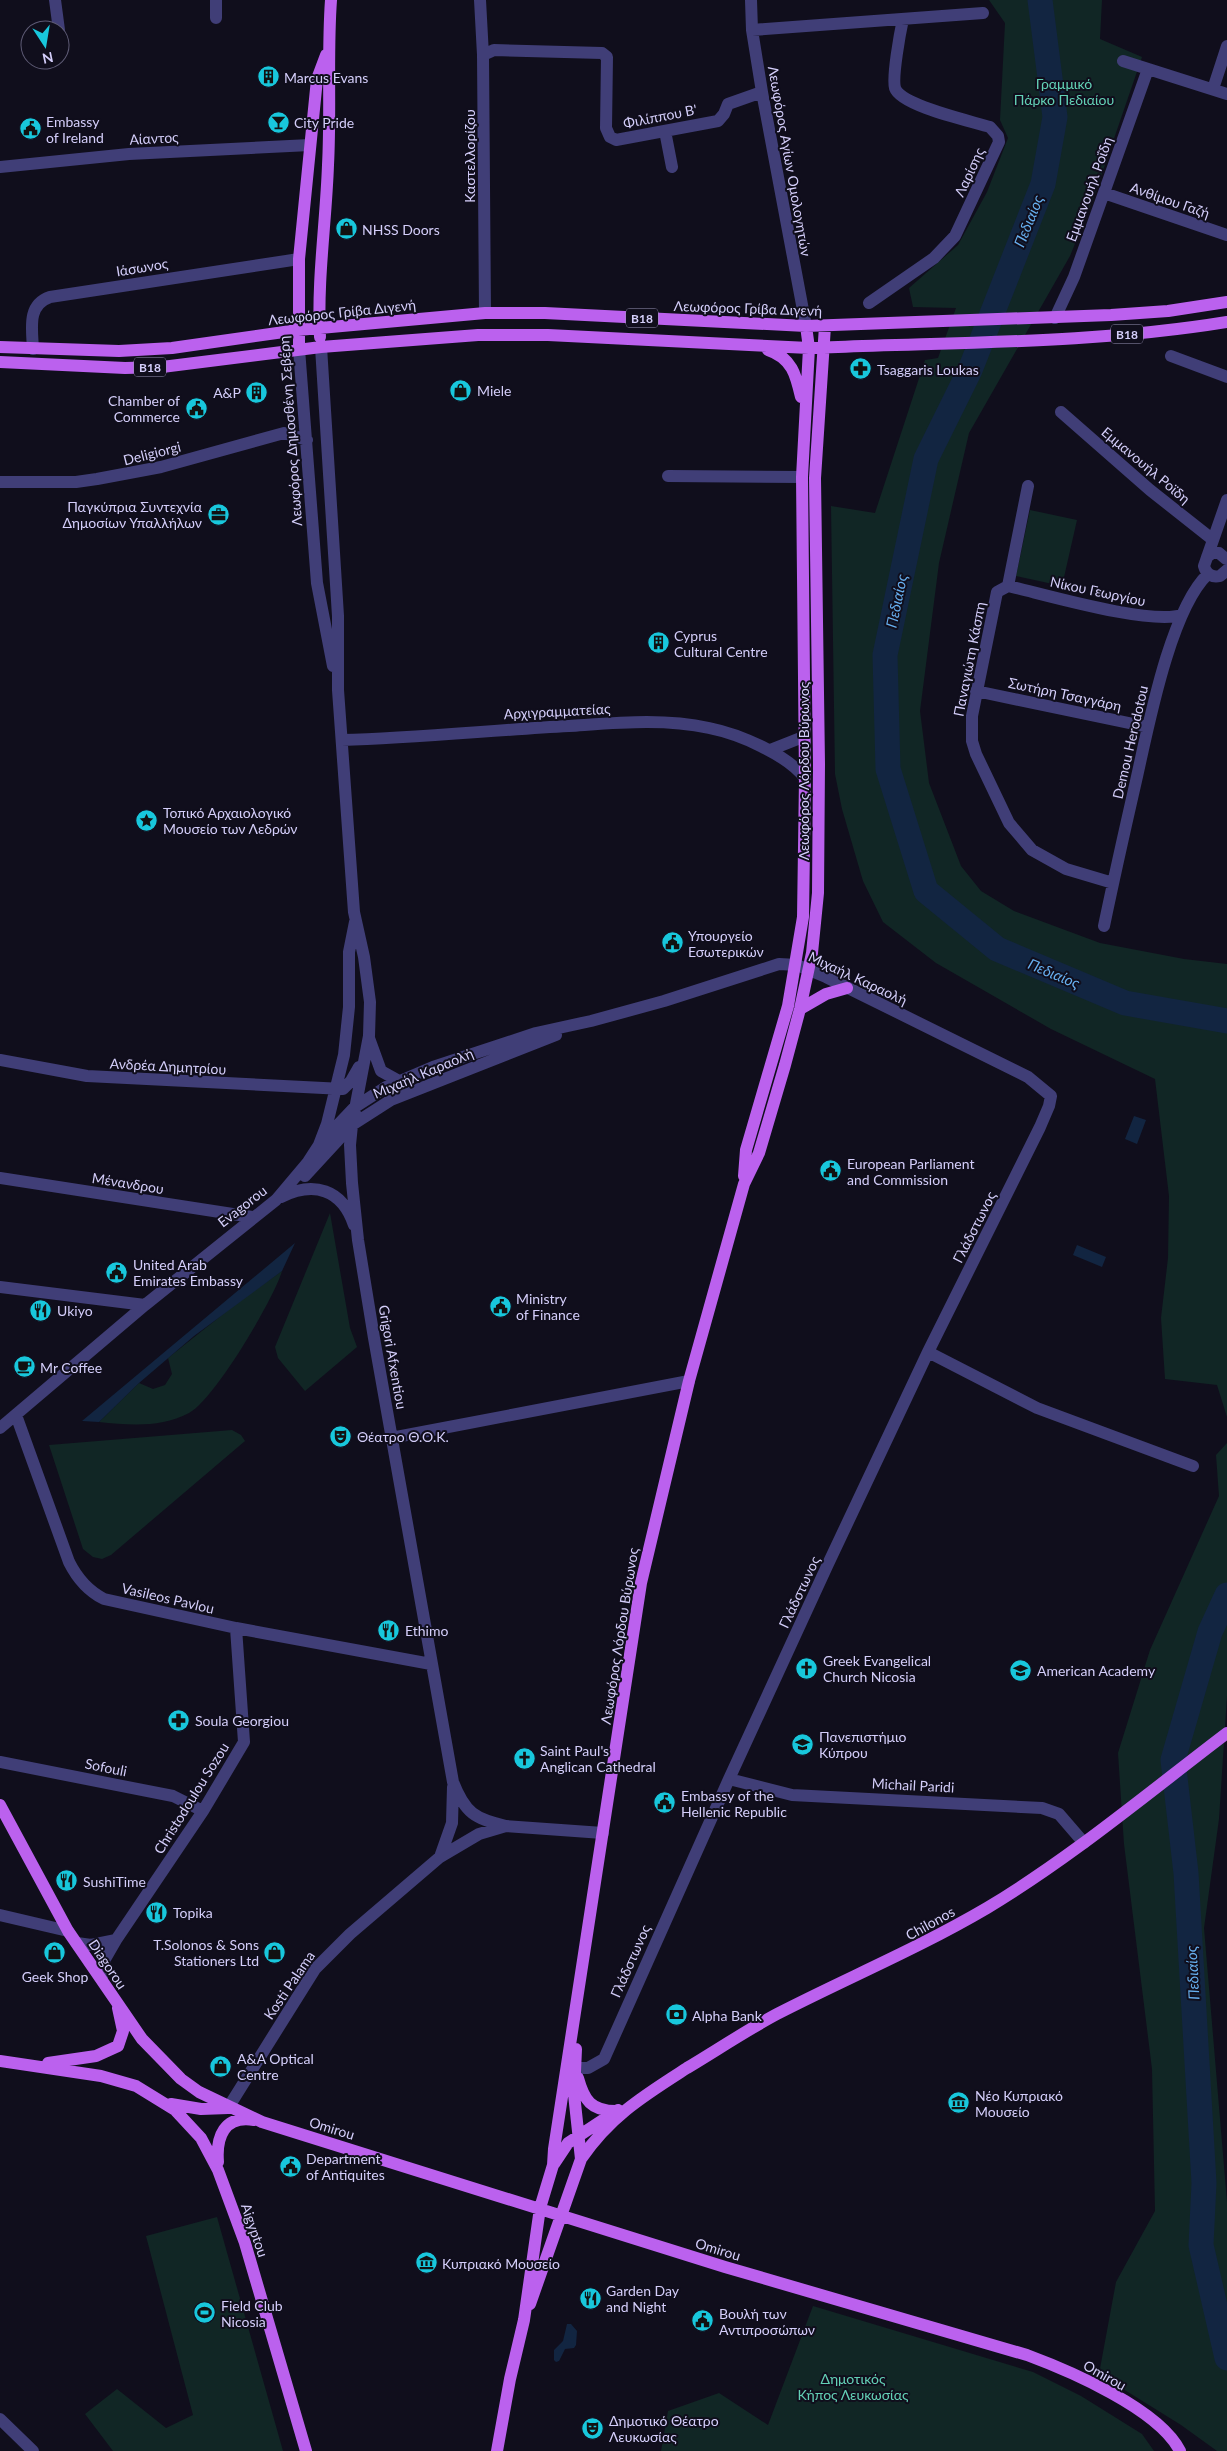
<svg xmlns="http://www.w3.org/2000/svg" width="1227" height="2451" font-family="Lato,sans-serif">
	<rect width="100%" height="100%" fill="#100e1c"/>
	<!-- green -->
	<path fill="#112625" d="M989 0H1102L1100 39 1142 57 1095 194 1070 256 969 433 939 563 920 711 929 783 961 866 981 891 1014 911 1100 943 1184 959 1227 964V1417L1217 1385 1165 1379 1161 1318 1168 1258 1169 1196 1155 1079 1051 1029 936 963 883 922 863 881 842 809 835 774 831 506 875 513 925 360 938 358 956 308 913 307 909 288 958 245 987 192 1008 138 1000 120 1005 23Z
		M1030 510 1077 520 1062 586 1016 576Z
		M330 1213 350 1328 357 1347 305 1391 278 1358 275 1347Z
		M282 1271C274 1299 214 1400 189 1413 161 1428 129 1425 99 1422L139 1383 153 1389 165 1385 172 1374 168 1358 237 1303Z
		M232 1430 241 1435 245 1441 111 1555 102 1559 93 1557 83 1549 49 1445Z
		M1227 1443V1696L1219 1819 1204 1928 1227 2202V2451H1217L1181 2425 1099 2374 1116 2282 1155 2211 1152 2069 1124 1844 1118 1753 1150 1650 1219 1496 1216 1455Z
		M217 2217 283 2451H113L85 2414 117 2389 166 2428 193 2415 146 2236Z
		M813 2306 1033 2372 1081 2396 1142 2434 1154 2451H661L668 2411 719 2393 768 2425Z"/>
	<!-- water -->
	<path fill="#122541" d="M1134 1116 1146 1120 1137 1144 1125 1139Z
		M295 1243 282 1271 194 1336 139 1383 99 1422 82 1421Z
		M1077 1245 1106 1257 1102 1267 1073 1255Z
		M567 2324H571L577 2331 576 2345 574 2348 565 2349 559 2361 556 2362 554 2360V2350L563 2341Z"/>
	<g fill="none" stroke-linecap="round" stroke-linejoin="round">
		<!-- river -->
		<path stroke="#122541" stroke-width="25" d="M1040 0 1055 117 1043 184 970 370 926 459 885 655 888 769 926 891 997 949 1125 1003 1227 1021
			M1227 1595 1210 1632 1173 1760 1186 1873 1204 2183 1201 2245 1227 2358"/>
		<!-- minor -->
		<path stroke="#403e77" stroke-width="12" d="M55 0 59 30
			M216 0V18
			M480 0 483 55 485 313
			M751 0 752 30 762 92 806 326
			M752 30 983 13
			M483 55 494 50 602 53 607 57 606 128 610 137 616 140 718 121 724 114 728 104 762 92
			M1123 61 1227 94
			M1213 89 1227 46
			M665 131 672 167
			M0 167 129 154 310 145
			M1104 193 1227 235
			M869 303 934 258 955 236 999 142 998 136 990 127C971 121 901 106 895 88 892 77 900 33 903 19
			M1055 318 1074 277 1148 69
			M321 347 338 616V690L354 912 364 957 370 1002 369 1036 352 1125 350 1145 352 1183 358 1240 374 1338 453 1782C465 1813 475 1819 506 1826
			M33 349C32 328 27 305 50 297L299 259
			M299 349 317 583 333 666
			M1171 356 1227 377
			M1061 412 1150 490 1212 539
			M668 476 802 477
			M0 482H76L97 479 161 467 284 433 307 440
			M1227 500 1204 566C1206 574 1212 578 1220 576L1227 570
			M1207 557 1212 553H1219L1226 559
			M1008 586 997 592 972 716V741L976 754 1009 823 1032 850 1066 869 1113 883
			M1008 586C1047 595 1149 625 1182 615
			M1008 586 1028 486
			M976 691 1148 727
			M342 740C417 738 493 730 569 726 615 723 663 718 709 728 739 734 786 754 805 778
			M770 750 803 737
			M1104 926C1114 878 1125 829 1136 781 1148 728 1170 610 1208 574
			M369 1038 381 1071 399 1081
			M0 1060 87 1076 343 1089 351 1081 359 1067
			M319 1145 355 1107 386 1087 433 1067 536 1033 591 1021 664 1001 779 964 797 965 826 977 1028 1077 1051 1096 1049 1106 1040 1127 928 1352 828 1564 729 1779 604 2059 588 2068H576
			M305 1176 352 1125 391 1100 556 1035
			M0 1178 252 1217
			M281 1197C314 1181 342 1189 354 1225
			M0 1287 145 1305
			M928 1352 1037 1408 1193 1466
			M16 1415 69 1562C77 1578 88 1591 104 1599L236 1628 431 1664
			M0 1428 145 1305 276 1200 308 1162 319 1145 327 1124 344 1055 349 1007V952L355 922
			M391 1438 689 1381
			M0 1762 173 1796 203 1811
			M729 1779 792 1795 1042 1808 1059 1814 1084 1843
			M440 1857 452 1823 453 1787
			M0 1915 68 1931
			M77 1943 91 1945 116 1940
			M102 1977 105 1959 116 1940 203 1811 244 1742 236 1628
			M228 2108 315 1969 350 1934 440 1857 479 1834 506 1826 603 1833
			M0 2419 33 2451"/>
		<!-- major -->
		<path stroke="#bb61ee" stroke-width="12" d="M320 337C317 280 326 222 328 165 331 109 327 55 331 0
			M0 347 119 351 172 348 298 330 485 313H545L806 326 1111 315 1168 311 1227 302
			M299 349V259L317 79 326 55
			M768 350C792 358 796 375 801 397
			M0 362 125 368 162 367 321 347 478 335H548L809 348 838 347C968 342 1099 343 1227 322
			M800 1009 826 994 847 988
			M744 1176 746 1150 788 1006 803 917 805 778 802 477 809 348 806 326
			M0 1805 68 1931 142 2039 181 2079 199 2092 262 2122 725 2267 1027 2355C1070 2371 1159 2409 1180 2451
			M0 2061 101 2076 136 2086 175 2110 201 2138 218 2170 245 2243 306 2451
			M48 2063 96 2056 118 2046 123 2031 118 2008
			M578 2078C584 2100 591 2111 616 2111
			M171 2104 201 2109 228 2108
			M581 2159C610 2116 645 2095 687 2068 717 2050 747 2030 777 2014 847 1978 919 1948 987 1908 1072 1857 1148 1793 1227 1733
			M218 2162C216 2137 224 2115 254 2120
			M554 2164 568 2143 618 2110
			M530 2304 581 2159 574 2094 576 2049
			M497 2451 510 2379 524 2320 540 2208 553 2165 554 2149 641 1583 689 1381 744 1184 759 1153 785 1065 800 1009 812 953 818 893 819 764 815 478 825 326"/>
	</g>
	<!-- icons -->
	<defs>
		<symbol id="building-disc" viewBox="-11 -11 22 22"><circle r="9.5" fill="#18c7dc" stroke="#100e1c"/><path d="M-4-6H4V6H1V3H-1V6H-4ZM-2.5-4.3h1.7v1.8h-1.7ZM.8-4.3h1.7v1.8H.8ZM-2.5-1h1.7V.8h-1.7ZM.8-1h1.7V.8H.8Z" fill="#111"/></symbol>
		<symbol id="bar-disc" viewBox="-11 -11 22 22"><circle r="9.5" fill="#18c7dc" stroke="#100e1c"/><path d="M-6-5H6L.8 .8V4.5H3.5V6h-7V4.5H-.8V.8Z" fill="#111"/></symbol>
		<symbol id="civic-disc" viewBox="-11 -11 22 22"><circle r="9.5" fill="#18c7dc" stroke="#100e1c"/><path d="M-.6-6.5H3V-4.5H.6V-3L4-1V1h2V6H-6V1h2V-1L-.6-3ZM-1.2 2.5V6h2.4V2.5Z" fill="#111"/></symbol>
		<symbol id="shop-disc" viewBox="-11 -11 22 22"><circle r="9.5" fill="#18c7dc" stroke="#100e1c"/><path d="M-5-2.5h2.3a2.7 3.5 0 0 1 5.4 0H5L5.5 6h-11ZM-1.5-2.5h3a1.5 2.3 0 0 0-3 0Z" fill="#111"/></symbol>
		<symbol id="pharmacy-disc" viewBox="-11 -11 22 22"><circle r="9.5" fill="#18c7dc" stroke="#100e1c"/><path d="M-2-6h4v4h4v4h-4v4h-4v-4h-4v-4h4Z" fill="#111"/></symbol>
		<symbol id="office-disc" viewBox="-11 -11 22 22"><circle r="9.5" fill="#18c7dc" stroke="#100e1c"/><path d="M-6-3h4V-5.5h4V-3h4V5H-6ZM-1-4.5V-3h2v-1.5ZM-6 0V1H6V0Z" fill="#111"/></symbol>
		<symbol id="sight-disc" viewBox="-11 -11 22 22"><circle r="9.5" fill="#18c7dc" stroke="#100e1c"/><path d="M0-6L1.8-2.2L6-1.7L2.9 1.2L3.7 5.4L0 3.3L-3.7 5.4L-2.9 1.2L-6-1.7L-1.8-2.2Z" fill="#111"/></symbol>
		<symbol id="restaurant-disc" viewBox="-11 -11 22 22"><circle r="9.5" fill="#18c7dc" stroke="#100e1c"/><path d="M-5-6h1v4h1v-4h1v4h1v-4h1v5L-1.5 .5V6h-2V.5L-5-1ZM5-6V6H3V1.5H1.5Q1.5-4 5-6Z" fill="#111"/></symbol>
		<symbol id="cafe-disc" viewBox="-11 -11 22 22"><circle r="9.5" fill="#18c7dc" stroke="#100e1c"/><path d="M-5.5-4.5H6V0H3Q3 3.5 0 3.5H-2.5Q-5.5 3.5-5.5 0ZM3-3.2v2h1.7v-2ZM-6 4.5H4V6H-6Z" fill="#111"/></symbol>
		<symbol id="theatre-disc" viewBox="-11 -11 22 22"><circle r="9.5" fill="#18c7dc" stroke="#100e1c"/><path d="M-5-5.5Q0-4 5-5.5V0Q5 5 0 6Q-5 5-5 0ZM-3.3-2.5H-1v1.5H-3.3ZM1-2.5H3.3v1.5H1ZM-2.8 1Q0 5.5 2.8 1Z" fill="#111"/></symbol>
		<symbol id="church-disc" viewBox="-11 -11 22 22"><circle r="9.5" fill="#18c7dc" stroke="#100e1c"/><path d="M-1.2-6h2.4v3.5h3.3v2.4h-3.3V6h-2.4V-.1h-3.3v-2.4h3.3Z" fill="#111"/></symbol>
		<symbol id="school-disc" viewBox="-11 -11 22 22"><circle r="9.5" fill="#18c7dc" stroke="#100e1c"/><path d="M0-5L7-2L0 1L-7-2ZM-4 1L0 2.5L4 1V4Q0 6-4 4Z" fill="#111"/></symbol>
		<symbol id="university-disc" viewBox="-11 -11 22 22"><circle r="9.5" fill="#18c7dc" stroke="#100e1c"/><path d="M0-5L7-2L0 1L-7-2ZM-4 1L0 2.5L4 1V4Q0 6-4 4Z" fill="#111"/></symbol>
		<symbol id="bank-disc" viewBox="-11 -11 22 22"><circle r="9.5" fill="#18c7dc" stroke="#100e1c"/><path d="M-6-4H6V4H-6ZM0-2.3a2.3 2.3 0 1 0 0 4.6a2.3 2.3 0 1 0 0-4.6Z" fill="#111"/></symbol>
		<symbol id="museum-disc" viewBox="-11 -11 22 22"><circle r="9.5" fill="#18c7dc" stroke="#100e1c"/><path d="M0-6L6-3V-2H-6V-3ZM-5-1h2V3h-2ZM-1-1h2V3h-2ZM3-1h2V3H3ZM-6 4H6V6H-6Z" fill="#111"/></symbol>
		<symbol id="stadium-disc" viewBox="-11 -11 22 22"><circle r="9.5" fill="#18c7dc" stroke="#100e1c"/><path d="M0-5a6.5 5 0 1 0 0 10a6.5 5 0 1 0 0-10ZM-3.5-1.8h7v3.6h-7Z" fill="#111"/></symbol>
	</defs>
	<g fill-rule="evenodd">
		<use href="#building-disc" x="256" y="64" width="25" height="25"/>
		<use href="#bar-disc" x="266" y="110" width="25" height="25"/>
		<use href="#civic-disc" x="18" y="116" width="25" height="25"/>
		<use href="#shop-disc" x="334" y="216" width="25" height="25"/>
		<use href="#pharmacy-disc" x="848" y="356" width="25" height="25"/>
		<use href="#shop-disc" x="448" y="378" width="25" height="25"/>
		<use href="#building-disc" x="244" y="380" width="25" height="25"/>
		<use href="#civic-disc" x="184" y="396" width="25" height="25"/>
		<use href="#office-disc" x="206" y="502" width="25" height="25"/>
		<use href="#building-disc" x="646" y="630" width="25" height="25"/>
		<use href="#sight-disc" x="134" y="808" width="25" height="25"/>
		<use href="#civic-disc" x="660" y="930" width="25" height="25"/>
		<use href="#civic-disc" x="818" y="1158" width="25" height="25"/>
		<use href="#civic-disc" x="104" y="1260" width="25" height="25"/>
		<use href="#civic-disc" x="488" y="1294" width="25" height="25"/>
		<use href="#restaurant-disc" x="28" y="1298" width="25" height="25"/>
		<use href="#cafe-disc" x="12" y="1354" width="25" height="25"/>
		<use href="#theatre-disc" x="328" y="1424" width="25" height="25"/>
		<use href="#restaurant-disc" x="376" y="1618" width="25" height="25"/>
		<use href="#church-disc" x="794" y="1656" width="25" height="25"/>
		<use href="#school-disc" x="1008" y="1658" width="25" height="25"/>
		<use href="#pharmacy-disc" x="166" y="1708" width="25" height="25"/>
		<use href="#university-disc" x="790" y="1732" width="25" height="25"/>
		<use href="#church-disc" x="512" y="1746" width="25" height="25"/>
		<use href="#civic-disc" x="652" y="1790" width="25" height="25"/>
		<use href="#restaurant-disc" x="54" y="1868" width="25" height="25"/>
		<use href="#restaurant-disc" x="144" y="1900" width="25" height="25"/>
		<use href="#shop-disc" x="262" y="1940" width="25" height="25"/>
		<use href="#shop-disc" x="42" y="1940" width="25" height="25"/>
		<use href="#bank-disc" x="664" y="2002" width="25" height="25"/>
		<use href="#shop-disc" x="208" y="2054" width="25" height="25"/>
		<use href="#museum-disc" x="946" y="2090" width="25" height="25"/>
		<use href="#civic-disc" x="278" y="2154" width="25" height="25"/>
		<use href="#museum-disc" x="414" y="2250" width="25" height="25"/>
		<use href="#restaurant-disc" x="578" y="2286" width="25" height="25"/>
		<use href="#stadium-disc" x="192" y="2300" width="25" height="25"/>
		<use href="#civic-disc" x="690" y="2308" width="25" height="25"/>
		<use href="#theatre-disc" x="580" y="2416" width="25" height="25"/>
	</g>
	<g text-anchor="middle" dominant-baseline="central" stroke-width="4" stroke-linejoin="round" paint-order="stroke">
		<!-- shield labels -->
		<g fill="#100e1c" stroke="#9994b7" stroke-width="1">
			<rect x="626" y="308.5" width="32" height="19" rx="4"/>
			<rect x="1111" y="324.5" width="32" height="19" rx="4"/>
			<rect x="134" y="357.5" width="32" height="19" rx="4"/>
		</g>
		<g font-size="12" font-weight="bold" fill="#d4cefa">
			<text x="642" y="318">B18</text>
			<text x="1127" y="334">B18</text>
			<text x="150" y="367">B18</text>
		</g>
		<!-- poi labels -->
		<g font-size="14" fill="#d4cefa" stroke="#100e1c" text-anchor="start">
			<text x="284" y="77">Marcus Evans</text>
			<text x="46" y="121">Embassy<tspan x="46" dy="16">of Ireland</tspan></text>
			<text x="294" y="122">City Pride</text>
			<text x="362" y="229">NHSS Doors</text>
			<text x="877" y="369">Tsaggaris Loukas</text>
			<text x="477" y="390">Miele</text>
			<text x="241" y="392" text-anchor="end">A&amp;P</text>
			<text x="180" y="400" text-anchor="end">Chamber of<tspan x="180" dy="16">Commerce</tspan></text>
			<text x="202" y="506" text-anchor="end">Παγκύπρια Συντεχνία<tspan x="202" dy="16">Δημοσίων Υπαλλήλων</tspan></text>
			<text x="674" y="635">Cyprus<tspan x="674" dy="16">Cultural Centre</tspan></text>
			<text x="163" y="812">Τοπικό Αρχαιολογικό<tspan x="163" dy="16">Μουσείο των Λεδρών</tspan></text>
			<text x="688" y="935">Υπουργείο<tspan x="688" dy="16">Εσωτερικών</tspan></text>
			<text x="847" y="1163">European Parliament<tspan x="847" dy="16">and Commission</tspan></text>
			<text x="133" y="1264">United Arab<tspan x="133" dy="16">Emirates Embassy</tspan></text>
			<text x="516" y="1298">Ministry<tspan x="516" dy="16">of Finance</tspan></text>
			<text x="57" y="1310">Ukiyo</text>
			<text x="40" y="1367">Mr Coffee</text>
			<text x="357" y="1436">Θέατρο Θ.Ο.Κ.</text>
			<text x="405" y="1630">Ethimo</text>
			<text x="823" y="1660">Greek Evangelical<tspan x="823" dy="16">Church Nicosia</tspan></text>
			<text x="1037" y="1670">American Academy</text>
			<text x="195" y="1720">Soula Georgiou</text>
			<text x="819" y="1736">Πανεπιστήμιο<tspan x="819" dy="16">Κύπρου</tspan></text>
			<text x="540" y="1750">Saint Paul's<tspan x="540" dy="16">Anglican Cathedral</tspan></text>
			<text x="681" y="1795">Embassy of the<tspan x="681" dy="16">Hellenic Republic</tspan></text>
			<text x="83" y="1881">SushiTime</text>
			<text x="173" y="1912">Topika</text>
			<text x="259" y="1944" text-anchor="end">T.Solonos &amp; Sons<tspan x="259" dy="16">Stationers Ltd</tspan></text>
			<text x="55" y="1976" text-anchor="middle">Geek Shop</text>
			<text x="692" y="2015">Alpha Bank</text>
			<text x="237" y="2058">A&amp;A Optical<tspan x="237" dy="16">Centre</tspan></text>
			<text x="975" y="2095">Νέο Κυπριακό<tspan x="975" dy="16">Μουσείο</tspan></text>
			<text x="306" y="2158">Department<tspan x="306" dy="16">of Antiquites</tspan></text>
			<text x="442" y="2263">Κυπριακό Μουσείο</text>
			<text x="606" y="2290">Garden Day<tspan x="606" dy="16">and Night</tspan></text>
			<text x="221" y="2305">Field Club<tspan x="221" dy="16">Nicosia</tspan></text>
			<text x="719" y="2313">Βουλή των<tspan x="719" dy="16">Αντιπροσώπων</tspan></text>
			<text x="609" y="2420">Δημοτικό Θέατρο<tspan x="609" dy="16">Λευκωσίας</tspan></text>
		</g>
		<!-- park labels -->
		<g font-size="14" fill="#63d1b6" stroke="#100e1c">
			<text x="1064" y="83">Γραμμικό<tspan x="1064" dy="16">Πάρκο Πεδιαίου</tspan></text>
			<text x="853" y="2378">Δημοτικός<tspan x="853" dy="16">Κήπος Λευκωσίας</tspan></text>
		</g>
		<!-- street labels -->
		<g font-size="14" fill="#d4cefa" stroke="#100e1c">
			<text transform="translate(660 116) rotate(-11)">Φιλίππου Β'</text>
			<text transform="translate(154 138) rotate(-3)">Αίαντος</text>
			<text transform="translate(469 156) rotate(-90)">Καστελλορίζου</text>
			<text transform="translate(790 161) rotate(80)">Λεωφόρος Αγίων Ομολογητών</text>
			<text transform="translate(969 172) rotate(-65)">Λαρίσης</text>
			<text transform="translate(1089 189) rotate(-70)">Εμμανουήλ Ροΐδη</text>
			<text transform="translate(1170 200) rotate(19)">Ανθίμου Γαζή</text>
			<text transform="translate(142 267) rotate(-9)">Ιάσωνος</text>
			<text transform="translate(748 308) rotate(2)">Λεωφόρος Γρίβα Διγενή</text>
			<text transform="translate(342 312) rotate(-6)">Λεωφόρος Γρίβα Διγενή</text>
			<text transform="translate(290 431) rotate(-94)">Λεωφόρος Δημοσθένη Σεβέρη</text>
			<text transform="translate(152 453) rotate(-14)">Deligiorgi</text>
			<text transform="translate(1146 465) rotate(40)">Εμμανουήλ Ροϊδη</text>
			<text transform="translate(1098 591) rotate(12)">Νίκου Γεωργίου</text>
			<text transform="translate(969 659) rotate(-79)">Παναγιώτη Κάσπη</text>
			<text transform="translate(1065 694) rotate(12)">Σωτήρη Τσαγγάρη</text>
			<text transform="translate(557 711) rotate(-3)">Αρχιγραμματείας</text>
			<text transform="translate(1130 742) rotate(-77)">Demou Herodotou</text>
			<text transform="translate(803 771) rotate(-90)">Λεωφόρος Λόρδου Βύρωνος</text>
			<text transform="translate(858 978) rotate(25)">Μιχαήλ Καραολή</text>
			<text transform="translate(168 1066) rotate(3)">Ανδρέα Δημητρίου</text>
			<text transform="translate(423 1073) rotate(-23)">Μιχαήλ Καραολή</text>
			<text transform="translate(128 1183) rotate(9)">Μένανδρου</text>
			<text transform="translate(242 1206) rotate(-38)">Evagorou</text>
			<text transform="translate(974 1227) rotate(-63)">Γλάδστωνος</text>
			<text transform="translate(393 1357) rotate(80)">Grigori Afxentiou</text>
			<text transform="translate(799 1592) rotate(-65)">Γλάδστωνος</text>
			<text transform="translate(168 1598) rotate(13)">Vasileos Pavlou</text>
			<text transform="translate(619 1636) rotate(-81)">Λεωφόρος Λόρδου Βύρωνος</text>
			<text transform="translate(106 1767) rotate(11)">Sofouli</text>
			<text transform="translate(913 1785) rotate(3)">Michail Paridi</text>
			<text transform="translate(191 1798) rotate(-58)">Christodoulou Sozou</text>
			<text transform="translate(930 1923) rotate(-29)">Chilonos</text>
			<text transform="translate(630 1961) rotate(-66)">Γλάδστωνος</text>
			<text transform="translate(108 1964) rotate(56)">Diagorou</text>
			<text transform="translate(289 1985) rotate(-56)">Kosti Palama</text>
			<text transform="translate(332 2128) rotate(17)">Omirou</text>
			<text transform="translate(255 2230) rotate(71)">Aigyptou</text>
			<text transform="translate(718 2249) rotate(17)">Omirou</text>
			<text transform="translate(1105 2375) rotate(29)">Omirou</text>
		</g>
		<!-- water labels -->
		<g font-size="15" font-style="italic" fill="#67afef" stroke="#100e1c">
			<text transform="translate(1028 221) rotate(-68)">Πεδιαίος</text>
			<text transform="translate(896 601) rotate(-78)">Πεδιαίος</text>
			<text transform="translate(1054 973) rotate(23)">Πεδιαίος</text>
			<text transform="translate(1192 1973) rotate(-93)">Πεδιαίος</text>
		</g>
	</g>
	<!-- north arrow -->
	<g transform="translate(45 45) rotate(168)"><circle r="24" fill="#100e1c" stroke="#5e5b75"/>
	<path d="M0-4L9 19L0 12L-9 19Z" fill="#18c7dc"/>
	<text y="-8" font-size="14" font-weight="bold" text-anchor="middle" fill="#d4cefa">N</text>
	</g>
</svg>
